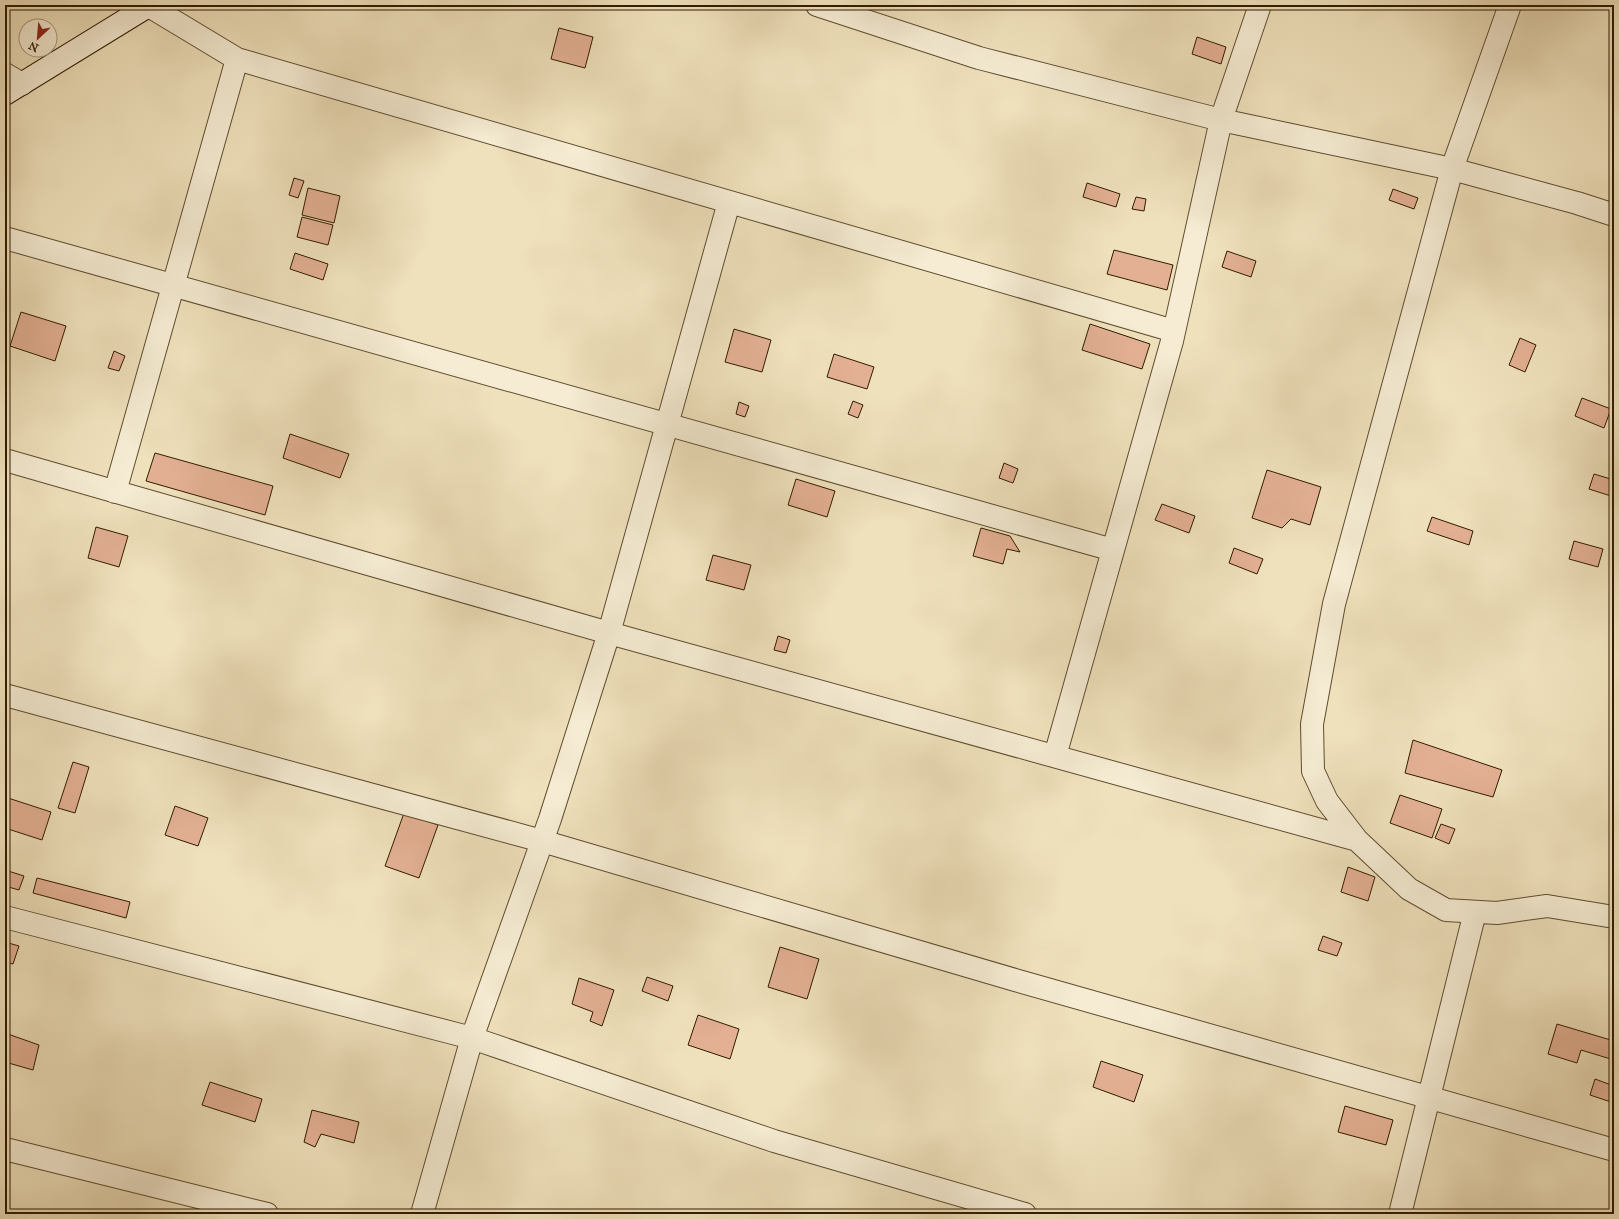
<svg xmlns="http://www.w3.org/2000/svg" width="1619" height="1219" font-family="'IM FELL Great Primer',serif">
	<rect width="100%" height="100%" fill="#efe1bc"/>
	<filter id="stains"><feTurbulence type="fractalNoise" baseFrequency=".005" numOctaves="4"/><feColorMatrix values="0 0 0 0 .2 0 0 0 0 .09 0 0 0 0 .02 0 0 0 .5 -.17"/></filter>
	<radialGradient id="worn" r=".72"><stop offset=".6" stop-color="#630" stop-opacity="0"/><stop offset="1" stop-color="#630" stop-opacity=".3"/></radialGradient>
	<!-- building -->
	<path fill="#e3b093" stroke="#311b00" d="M559 28 593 37 585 68 551 59Z
		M1197 37 1226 47 1221 64 1192 54Z
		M294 178 304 181 298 198 289 195Z
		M1087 183 1120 194 1116 207 1083 197Z
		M308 188 340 196 334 223 302 215Z
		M1393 189 1418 198 1414 209 1389 200Z
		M1136 197 1146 199 1144 211 1132 209Z
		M302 217 333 225 328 245 297 237Z
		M1114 250 1173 265 1167 290 1107 274Z
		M1227 251 1256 261 1251 277 1222 267Z
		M295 253 328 264 323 280 290 269Z
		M21 312 66 326 55 361 10 346Z
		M1090 324 1150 344 1142 369 1082 350Z
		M734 329 771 340 762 372 725 362Z
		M1520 338 1536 345 1525 372 1509 365Z
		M114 351 125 356 119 371 108 368Z
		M834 354 874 367 867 389 827 377Z
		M1582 398 1611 409 1604 428 1575 416Z
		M853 401 863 405 858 418 848 414Z
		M739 402 749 406 745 417 736 414Z
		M290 434 349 454 340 478 283 458Z
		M155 453 273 486 265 515 146 481Z
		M1004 463 1018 469 1013 483 999 478Z
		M1267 470 1321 487 1310 525 1291 519 1282 528 1252 518Z
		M1594 474 1614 480V497L1589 489Z
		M796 479 835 491 827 517 788 505Z
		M1162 504 1195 516 1189 533 1155 520Z
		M1432 517 1473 531 1469 545 1427 531Z
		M96 527 128 536 119 567 88 558Z
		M981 528 1010 536 1020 552 1007 549 1003 564 973 556Z
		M1574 541 1603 549 1598 567 1569 559Z
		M1234 548 1263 559 1257 574 1229 563Z
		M713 555 751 565 744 590 706 580Z
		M778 636 790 640 786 653 774 650Z
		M1413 740 1502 770 1493 797 1405 773Z
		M73 762 89 767 75 813 58 808Z
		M1400 795 1442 809 1432 838 1390 823Z
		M5 797 51 812 42 840 5 828Z
		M175 806 208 818 198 846 165 835Z
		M404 813 438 825 419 878 385 866Z
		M1441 824 1455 829 1449 844 1435 838Z
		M1348 867 1375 877 1368 901 1341 892Z
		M5 870 24 876 19 890 5 886Z
		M37 878 130 902 126 918 33 893Z
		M1323 936 1342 943 1337 956 1318 950Z
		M5 942 19 946 13 964 5 962Z
		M780 947 819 959 807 999 768 987Z
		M647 977 673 986 668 1001 642 991Z
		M579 978 614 990 602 1026 590 1021 593 1012 572 1004Z
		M698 1015 739 1029 730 1059 688 1045Z
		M1557 1024 1614 1041V1060L1581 1050 1577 1063 1548 1054Z
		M5 1033 39 1045 33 1070 5 1062 9 1049 5 1048Z
		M1101 1061 1143 1075 1134 1102 1093 1087Z
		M1595 1079 1614 1086V1103L1590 1095Z
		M210 1082 262 1099 255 1122 202 1105Z
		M1345 1106 1393 1120 1386 1145 1338 1132Z
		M312 1110 359 1122 354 1143 321 1134 315 1147 304 1142Z"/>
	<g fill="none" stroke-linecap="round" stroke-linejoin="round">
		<defs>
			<path id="street" d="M817 5 979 58 1221 120 1452 169 1577 203 1614 215
				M1510 5 1452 169 1334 604 1312 724 1313 771 1327 801 1357 840 1409 889 1446 910 1497 913 1547 906 1614 917
				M149 6 237 59 1174 331
				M5 74 22 84
				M5 238C373 345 743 447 1113 550
				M5 460 609 633 1357 840
				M115 492 237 59
				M5 695 542 841 1015 980 1614 1150
				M1055 756 1172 341 1221 120 1260 5
				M5 917 472 1038 774 1141 1025 1214
				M5 1149 267 1214
				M422 1214 472 1038 550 819 609 633 729 202
				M1400 1214 1475 912"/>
			<path id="secondary" d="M5 94 150 5"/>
		</defs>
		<!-- street casing -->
		<use href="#street" stroke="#604c2f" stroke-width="24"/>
		<!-- secondary casing -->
		<use href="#secondary" stroke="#311b00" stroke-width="24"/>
		<!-- street -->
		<use href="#street" stroke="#f5ecd3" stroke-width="22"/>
		<!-- secondary -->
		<use href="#secondary" stroke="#f5ecd3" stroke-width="22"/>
	</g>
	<!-- margin -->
	<rect width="1619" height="1219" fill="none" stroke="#efe1bc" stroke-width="20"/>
	<rect x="6" y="6" width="1607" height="1207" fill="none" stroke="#311b00" stroke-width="2"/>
	<rect x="10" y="10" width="1599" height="1199" fill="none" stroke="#311b00"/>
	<!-- north arrow -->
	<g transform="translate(38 38) rotate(206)"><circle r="19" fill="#f5ecd3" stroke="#a7987f"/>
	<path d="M0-3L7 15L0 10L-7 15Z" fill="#8f2418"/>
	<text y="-6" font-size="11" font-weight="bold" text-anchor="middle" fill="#311b00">N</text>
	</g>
	<rect width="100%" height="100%" filter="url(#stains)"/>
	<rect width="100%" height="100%" fill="url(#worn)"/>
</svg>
